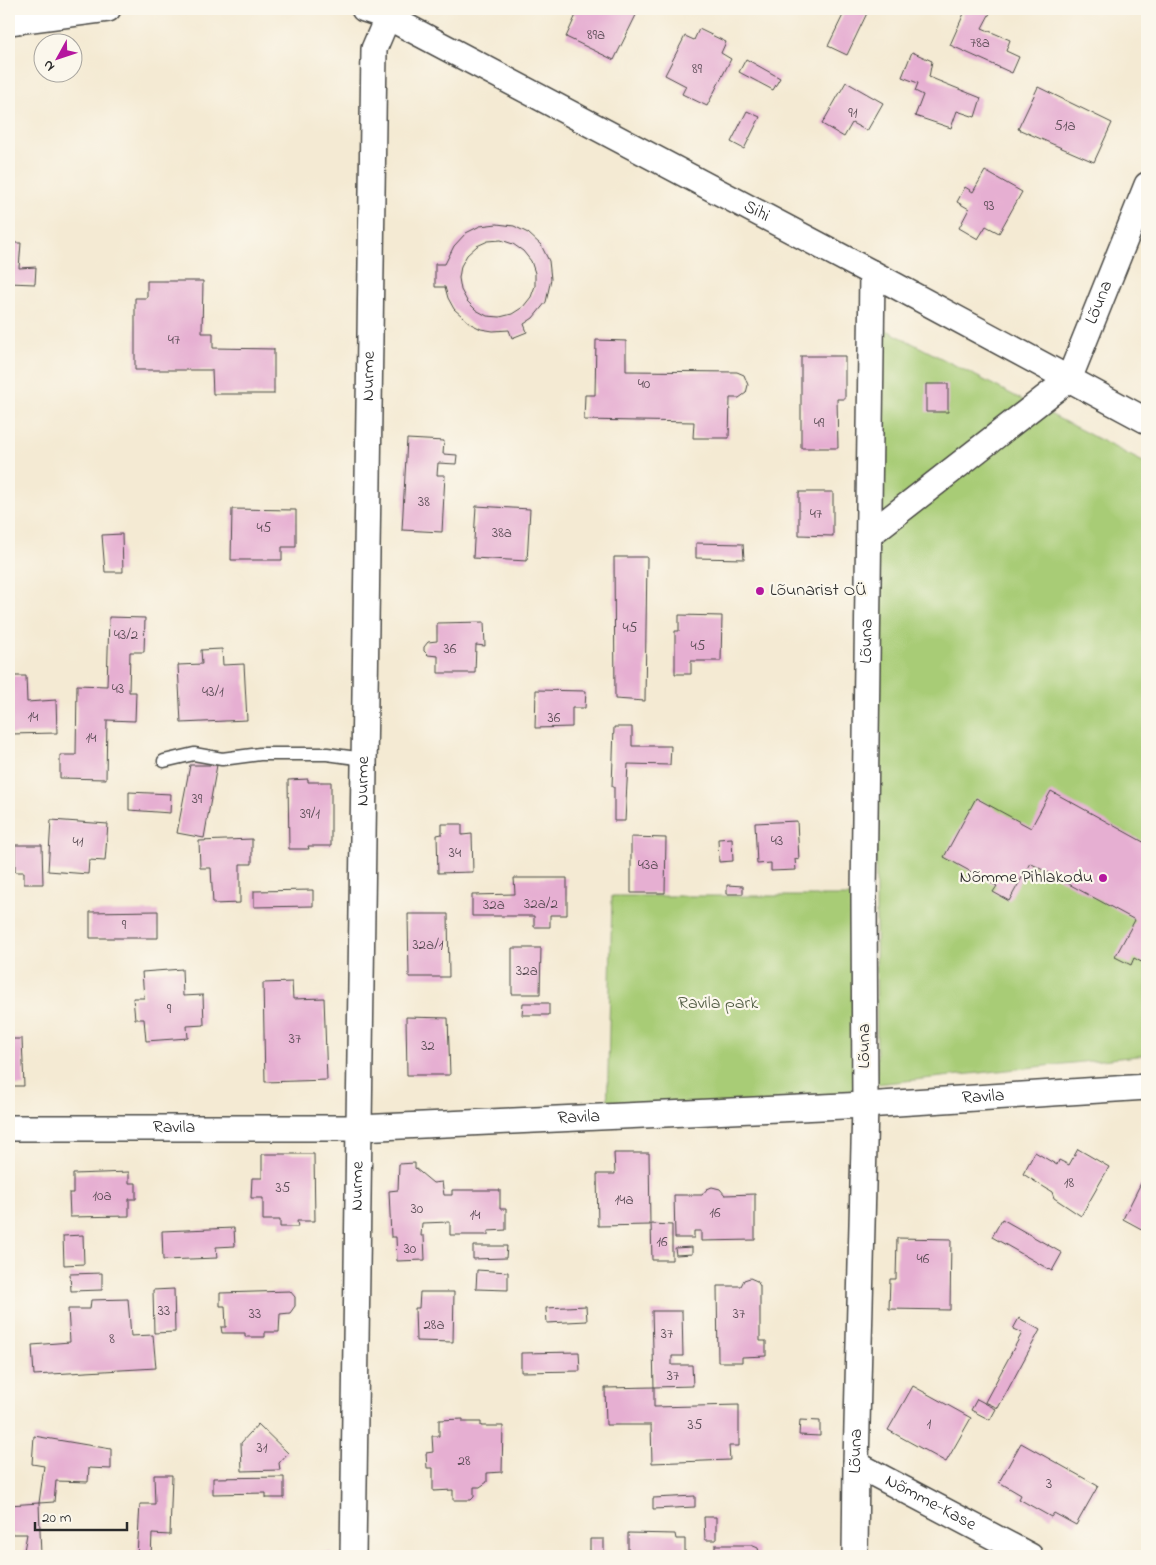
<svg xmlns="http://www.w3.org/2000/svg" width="1156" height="1565" font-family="'Indie Flower',sans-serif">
	<rect width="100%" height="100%" fill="#fbf7ec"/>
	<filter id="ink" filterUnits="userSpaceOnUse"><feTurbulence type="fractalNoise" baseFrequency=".02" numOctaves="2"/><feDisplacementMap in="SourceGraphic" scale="10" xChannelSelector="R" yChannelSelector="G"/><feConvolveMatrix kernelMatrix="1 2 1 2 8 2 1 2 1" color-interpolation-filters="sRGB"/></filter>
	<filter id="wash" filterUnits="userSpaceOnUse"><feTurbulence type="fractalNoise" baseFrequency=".0096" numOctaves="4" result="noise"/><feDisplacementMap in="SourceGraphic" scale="20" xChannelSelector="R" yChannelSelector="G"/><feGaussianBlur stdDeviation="1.12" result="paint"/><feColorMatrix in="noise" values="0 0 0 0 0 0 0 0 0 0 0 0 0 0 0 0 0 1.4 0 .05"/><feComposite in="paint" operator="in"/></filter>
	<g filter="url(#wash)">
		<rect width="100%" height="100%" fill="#f4ead3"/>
		<!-- green -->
		<path fill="#a8cc76" stroke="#6a7c50" d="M873 323 1147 464V1055L877 1084Z
			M612 896H864L865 1105 607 1117Z"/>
		<g id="blocks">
			<!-- building -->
			<path fill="#e6afd2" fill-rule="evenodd" d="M569 9H639L614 60 566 37 576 15 568 11Z
				M846 9H869L847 55 828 46Z
				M966 9H977L990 13 982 28 1010 40 1006 51 1019 57 1012 73 950 45Z
				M699 29 726 42 721 53 731 59 707 106 682 94 686 86 665 75 685 36 694 40Z
				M912 52 932 61 929 77 981 98 975 117 957 111 951 128 915 116 923 95 915 91 918 83 902 77Z
				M746 59 780 78 773 90 739 72Z
				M846 82 883 103 867 131 852 123 844 137 822 124Z
				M1038 87 1112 123 1094 162 1018 129Z
				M747 111 760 117 744 149 731 142Z
				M985 171 1022 192 999 233 986 226 978 239 959 228 969 209 957 202 965 187 973 192Z
				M497 224 514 226 528 233 541 245 549 261 551 279 546 302 533 318 524 324 527 332 512 338 509 330 493 331 481 329 471 324 454 309 448 298 445 287H435V264H445L454 246 466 233 480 226ZM501 240 513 244 523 251 531 261 535 273V286L531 297 523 307 512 314 500 317 487 316 476 310 467 301 461 290 459 278 461 266 467 255 477 246 488 241Z
				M9 243H21L19 268 36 267 35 284 9 283Z
				M147 281H203L202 333H213V348L274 349V394H213L212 370H135V298H147Z
				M596 340 626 341V371L737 372 744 375 748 385 746 393 739 398H730L729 438H693L694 422 584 420 585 395H595Z
				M801 356H845V399H837L838 448H801Z
				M926 384H948V412H926Z
				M407 439 444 441 443 454 457 455 456 464 438 463 437 475H445L442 532 402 530Z
				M799 492H833V536L799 535Z
				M476 506 530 509 527 561 473 558Z
				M232 509 296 510V547H282V560H231Z
				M122 534 123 572H105L102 535Z
				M696 543 743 544 744 559 696 558Z
				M614 557H647L645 701 615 699Z
				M679 615 722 616 721 661H691V674H675V631H679Z
				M109 617 145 618 144 652H130L129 692H136L135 721 107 720 106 779 60 778V755H76L77 685 107 686Z
				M484 622 485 646 476 645 475 673H438V656L428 655 424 651V647L428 642 437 641V623Z
				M222 649 223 665 244 664 247 720 181 723 178 665 202 664 201 650Z
				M9 676H26L27 702 56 700 57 733 9 734Z
				M536 690 586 691 585 708H572V727L535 728Z
				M614 727H632V746H671L670 765 628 764 625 821H614V787H612Z
				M190 765H217L204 838 177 833Z
				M308 779V782H331V846H308L309 849H289L288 780Z
				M1051 791 1147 844V965L1134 958 1131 965 1115 957 1135 920 1030 863 1009 901 993 892 997 886 944 857 976 798 1031 828Z
				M129 792 171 794 170 813 129 810Z
				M51 820 108 824 105 861 89 860 88 874 48 871Z
				M797 821 799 860 795 859 796 870 771 871V863L757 864 755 823Z
				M442 824H462V835L472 834 473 872 438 873 437 835 442 834Z
				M631 837 666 838 665 893H631Z
				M732 838 733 861 719 862 718 839Z
				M252 839V864H240V903L213 904 211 868H200L199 841Z
				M15 845H42L43 884H24V872H15Z
				M514 878H567V915H550V927H534V916H472V895L515 894Z
				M727 885 743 886V894H727Z
				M313 890V906L254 907V891Z
				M158 911V938H90V912Z
				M408 914H448L449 977H409Z
				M512 948H541L540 994H512Z
				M182 969 183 996 203 995 204 1025 187 1026 188 1038 146 1041 144 1019H135L133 998H144L142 972Z
				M292 982 293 999 324 998 327 1080 265 1082 263 983Z
				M523 1003H549V1015H522Z
				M406 1017 448 1018 450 1075H407Z
				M9 1039H22L24 1086H9Z
				M1078 1149 1109 1167 1081 1216 1054 1198 1052 1192 1023 1174 1035 1152 1057 1165 1059 1160 1069 1165Z
				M614 1153H649L650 1225 598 1226 597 1174H615Z
				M262 1154H314L315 1221H297L298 1227H280V1220H263V1198H251L252 1178H262Z
				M415 1163V1168L433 1183 442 1182 444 1195H452V1190H500V1209H506V1230L488 1231V1235H450V1222L422 1223 421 1236H424L425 1260 397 1261 396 1237H391L389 1191 398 1190 399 1164Z
				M1147 1171V1232L1123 1219Z
				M129 1172V1183H136V1199H129V1216L70 1217 69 1193H73V1174Z
				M712 1187 720 1189 725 1195 755 1194V1240L701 1241V1231H694V1238H675L674 1195H702L707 1189Z
				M1002 1219 1062 1253 1052 1271 992 1237Z
				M651 1224 672 1225V1260H652Z
				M234 1228 235 1246 216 1247 217 1258 163 1260 162 1231Z
				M83 1235 84 1264 64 1265 63 1236Z
				M897 1238 951 1239 950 1310 889 1309 890 1279H896Z
				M473 1246H507L506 1258 473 1259Z
				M692 1247V1254L676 1255 675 1248Z
				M477 1270 508 1272V1290L476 1289Z
				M102 1273V1290L71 1291 70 1274Z
				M750 1278 757 1281 760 1286V1341H766V1356L742 1357V1362H718L717 1286H741L744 1280Z
				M174 1289 175 1332 154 1333 153 1290Z
				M290 1291 295 1297V1306L290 1313 280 1314 279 1332H265V1337H245V1333H222L221 1327H226L225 1306H220V1293Z
				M420 1292H454L453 1342 416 1341 415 1308H419Z
				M128 1299 131 1336 153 1335 156 1368 34 1375 32 1345 70 1342 68 1309H90L91 1300Z
				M586 1306 587 1321 547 1323 546 1308Z
				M652 1311H682L683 1356H672V1365H692L693 1386 654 1387V1407L739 1405V1446H729L730 1460 652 1463 651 1425H606L605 1388 654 1387Z
				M1019 1318 1040 1330 998 1408 985 1402 1022 1333 1013 1329Z
				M579 1352 580 1371 521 1372V1353Z
				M913 1386 971 1418 946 1462 888 1430Z
				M977 1399 996 1409 990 1420 971 1410Z
				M463 1419V1422H481V1426H503L502 1472 487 1473V1482L480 1487H474V1497L471 1500H453V1490L433 1491V1468H427L426 1453 433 1452 432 1436H439V1420Z
				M800 1420 820 1421V1436L799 1435Z
				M258 1424 288 1453 279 1463 280 1470 242 1471 241 1443Z
				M34 1436 111 1449V1469L89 1468 88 1482 56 1481 54 1502 39 1503 44 1466 32 1464Z
				M1021 1443 1098 1486 1076 1525 1054 1513 1051 1517 1019 1499 1021 1495 999 1482Z
				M154 1475H172L170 1535 152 1534 151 1556H137L140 1504H155Z
				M284 1477V1498H266V1493L213 1494V1478Z
				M695 1496V1507L653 1509V1498Z
				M39 1503 41 1556H23L27 1534H9V1505Z
				M704 1517H716V1540H705Z
				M628 1533 675 1534 676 1539H685V1556H628Z
				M590 1539H604V1556H590Z
				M715 1545H751L758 1548 760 1556H715Z
				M307 1552H331V1556H307Z"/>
		</g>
	</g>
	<g filter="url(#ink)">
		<use href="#blocks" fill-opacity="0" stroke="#494844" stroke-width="1"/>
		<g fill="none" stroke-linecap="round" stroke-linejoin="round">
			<defs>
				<path id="lane" d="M164 761 194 754 222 759 260 754H327L364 759"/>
				<g id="street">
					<path id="s1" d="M364 9 388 17 872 273 1147 421"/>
					<path d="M9 22 108 9"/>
					<path id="s2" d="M869 535 1069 379 1147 185"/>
					<path id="s3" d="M9 1128H358L865 1105 1147 1087"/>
					<path id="s4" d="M856 1464 1030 1556"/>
					<path id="s5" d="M353 1556 374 49 391 9"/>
					<path id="s6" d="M855 1556 856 1464 865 1105 864 896 872 273"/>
				</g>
			</defs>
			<!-- lane casing -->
			<use href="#lane" stroke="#494844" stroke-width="15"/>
			<!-- street casing -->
			<use href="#street" stroke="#494844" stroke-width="28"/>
			<!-- lane -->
			<use href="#lane" stroke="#fff" stroke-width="12"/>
			<!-- street -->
			<use href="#street" stroke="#fff" stroke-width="25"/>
		</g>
	</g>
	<!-- markers -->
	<g fill="#b5179e" stroke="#fbf7ec" stroke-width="2">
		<circle cx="760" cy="591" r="5"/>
		<circle cx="1103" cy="878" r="5"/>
	</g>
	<g text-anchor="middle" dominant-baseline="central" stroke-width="4.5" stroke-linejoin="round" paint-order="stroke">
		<!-- number labels -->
		<g font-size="15" fill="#5a4c55">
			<text x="596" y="35">89a</text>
			<text x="980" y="43">78a</text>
			<text x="697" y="69">89</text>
			<text x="853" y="113">91</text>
			<text x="1065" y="126">51a</text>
			<text x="989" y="206">93</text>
			<text x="174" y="340">47</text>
			<text x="644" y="384">40</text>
			<text x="819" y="423">49</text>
			<text x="424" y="502">38</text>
			<text x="816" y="514">47</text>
			<text x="264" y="528">45</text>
			<text x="502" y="533">38a</text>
			<text x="630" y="628">45</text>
			<text x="126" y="635">43/2</text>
			<text x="698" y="646">45</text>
			<text x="450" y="649">36</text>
			<text x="118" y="689">43</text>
			<text x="213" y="692">43/1</text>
			<text x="33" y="717">14</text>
			<text x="554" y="718">36</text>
			<text x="91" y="738">14</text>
			<text x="197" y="799">39</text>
			<text x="310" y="814">39/1</text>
			<text x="777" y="841">43</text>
			<text x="78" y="842">41</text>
			<text x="455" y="853">34</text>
			<text x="648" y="865">43a</text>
			<text x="541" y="904">32a/2</text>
			<text x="494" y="905">32a</text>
			<text x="124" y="925">9</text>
			<text x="428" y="945">32a/1</text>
			<text x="527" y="971">32a</text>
			<text x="169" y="1009">9</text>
			<text x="295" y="1039">37</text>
			<text x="428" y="1046">32</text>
			<text x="1069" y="1183">18</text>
			<text x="283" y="1188">35</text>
			<text x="102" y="1196">10a</text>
			<text x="624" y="1200">14a</text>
			<text x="417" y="1209">30</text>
			<text x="715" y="1213">16</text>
			<text x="475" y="1215">14</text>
			<text x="662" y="1242">16</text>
			<text x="410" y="1249">30</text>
			<text x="923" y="1259">46</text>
			<text x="164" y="1311">33</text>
			<text x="255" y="1314">33</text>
			<text x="739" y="1314">37</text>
			<text x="434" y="1325">28a</text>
			<text x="667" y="1334">37</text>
			<text x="112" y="1339">8</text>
			<text x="673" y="1376">37</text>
			<text x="929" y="1424">1</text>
			<text x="695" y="1425">35</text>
			<text x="262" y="1448">31</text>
			<text x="464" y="1461">28</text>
			<text x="1049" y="1484">3</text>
		</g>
		<!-- street labels -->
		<g font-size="18" fill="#2b2b2b" stroke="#fbf7ec">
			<text stroke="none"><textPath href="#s1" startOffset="442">Sihi</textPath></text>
			<text stroke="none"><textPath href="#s2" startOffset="336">Lõuna</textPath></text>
			<text stroke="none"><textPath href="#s5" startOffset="1180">Nurme</textPath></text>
			<text stroke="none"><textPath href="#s6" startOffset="915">Lõuna</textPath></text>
			<text stroke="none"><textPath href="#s5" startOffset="775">Nurme</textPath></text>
			<text transform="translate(865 1046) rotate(-90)">Lõuna</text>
			<text stroke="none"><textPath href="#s3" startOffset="975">Ravila</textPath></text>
			<text stroke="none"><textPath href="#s3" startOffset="570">Ravila</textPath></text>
			<text stroke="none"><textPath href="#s3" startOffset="165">Ravila</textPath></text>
			<text stroke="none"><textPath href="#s5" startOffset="370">Nurme</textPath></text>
			<text stroke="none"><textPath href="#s6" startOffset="105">Lõuna</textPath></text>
			<text stroke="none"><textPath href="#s4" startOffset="84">Nõmme-Kase</textPath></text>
		</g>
		<!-- poi labels -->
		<g font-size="18" fill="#2b2b2b" stroke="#fbf7ec" text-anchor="start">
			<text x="770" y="591">Lõunarist OÜ</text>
			<text x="1093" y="878" text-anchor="end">Nõmme Pihlakodu</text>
		</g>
		<!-- park labels -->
		<g font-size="18" fill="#505b42" stroke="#fbf7ec">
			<text x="718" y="1004">Ravila park</text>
		</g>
	</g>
	<!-- margin -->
	<rect width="1156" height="1565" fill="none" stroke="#fbf7ec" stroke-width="30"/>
	<!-- north arrow -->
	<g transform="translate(58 58) rotate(230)"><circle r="24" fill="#fbf7ec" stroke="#a8a59f"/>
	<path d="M0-4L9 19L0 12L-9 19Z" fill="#b5179e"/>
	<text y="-8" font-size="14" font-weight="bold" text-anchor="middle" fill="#2b2b2b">N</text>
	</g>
	<!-- scale -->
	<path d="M35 1522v8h92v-8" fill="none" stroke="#2b2b2b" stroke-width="2.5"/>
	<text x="42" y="1522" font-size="15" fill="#2b2b2b" stroke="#fbf7ec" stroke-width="4" paint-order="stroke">20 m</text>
</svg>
